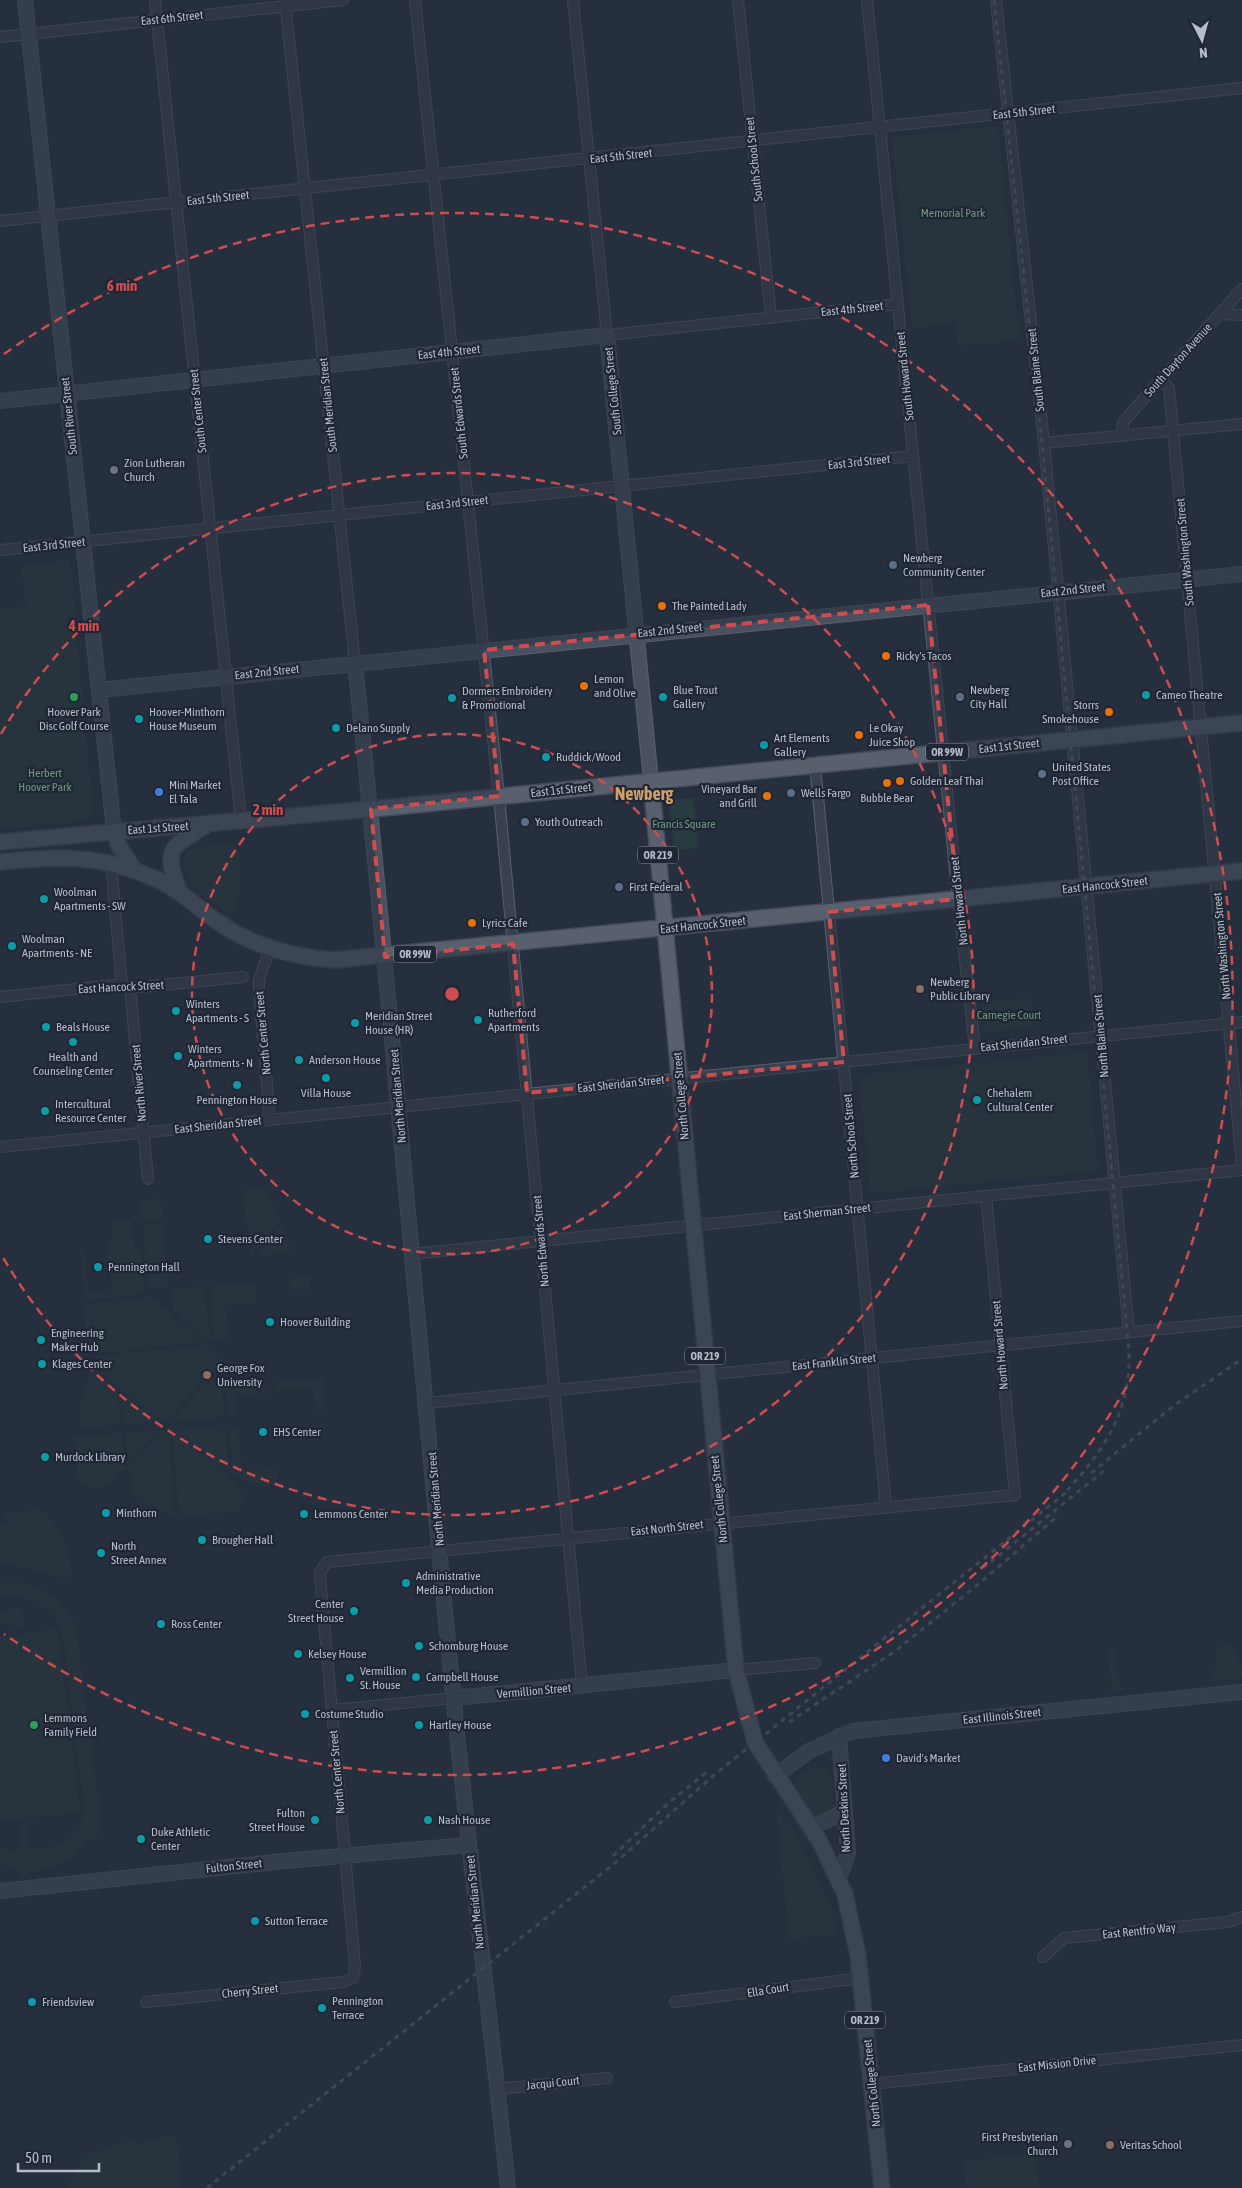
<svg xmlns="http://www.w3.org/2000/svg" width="1242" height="2188" font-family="'Asap Condensed',sans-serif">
	<rect width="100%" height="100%" fill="#262f3e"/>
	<!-- green -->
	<path fill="#283b3f" d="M998 126 1019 340 959 346 956 323 912 328 892 137Z
		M70 560 93 814 87 820 81 821 0 830V609L26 606 21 566Z
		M694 798 698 848 674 851 669 800Z
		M237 843C240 867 245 895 231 915 211 902 188 888 183 863L187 851 191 848Z
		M1032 998 1035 1027 985 1032 982 1003Z
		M1087 1052 1098 1171 871 1193 859 1075Z
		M266 1187 280 1221 251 1257 243 1189Z
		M161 1198 162 1219 142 1221 140 1200Z
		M132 1220 135 1250 141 1249 144 1291 136 1295 85 1301 80 1249 84 1248 88 1291 100 1290V1294H106V1290L112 1289 107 1239H113L111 1222Z
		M163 1223 167 1269 147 1271 143 1225Z
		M282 1225 289 1243 290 1253 258 1255Z
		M167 1273 168 1286 148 1288 147 1274Z
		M306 1276 310 1279V1289L290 1290 289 1278Z
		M254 1282 256 1302 225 1305 228 1338 214 1339 210 1286Z
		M204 1286 210 1340H206L174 1312 172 1289Z
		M152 1297 203 1342 99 1353 87 1338 85 1304Z
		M207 1345 218 1355 219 1362 169 1419 162 1420 94 1367 100 1356Z
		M93 1371 117 1389 121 1424 82 1428 79 1403Z
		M323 1378 326 1410 315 1411 313 1387 276 1391V1382Z
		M246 1380 261 1391 270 1390V1393L236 1396 237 1415H228L225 1382Z
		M221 1383 224 1414 214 1415V1419L178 1422 172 1421 204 1384Z
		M121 1392 158 1421 124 1424Z
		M215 1427 216 1431 225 1430 229 1471 177 1431Z
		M238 1427 242 1471 277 1469 279 1485 259 1487 233 1474 230 1429Z
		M157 1430 158 1431 128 1465 125 1433Z
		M162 1430H168L174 1517 134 1495 129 1467Z
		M122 1433 125 1468 110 1486 88 1488 79 1483 75 1437Z
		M173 1433 229 1475 227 1478 231 1481 233 1478 246 1499 238 1511 179 1517Z
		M38 1509C64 1527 69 1548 72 1578 47 1579 29 1563 0 1566V1525L7 1524 6 1513Z
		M19 1582C46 1586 66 1602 76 1627L103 1838 88 1839C74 1859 52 1872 27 1871V1876H20V1870L0 1864V1846L10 1851H20L21 1823H28L27 1850C60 1846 82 1843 84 1804L63 1634C55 1607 28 1591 0 1597V1583Z
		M21 1606 24 1616 22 1628 0 1622V1614Z
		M57 1629 80 1812 0 1822V1637Z
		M1224 1644 1234 1648 1242 1668V1678L1210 1681V1674L1216 1668C1215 1657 1213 1648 1224 1644Z
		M1110 1647 1113 1649 1121 1687 1126 1690 1104 1692 1112 1686 1107 1649Z
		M818 1767 827 1769 830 1772 835 1807 834 1811 815 1818 806 1805 795 1782 799 1774Z
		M780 1812 803 1846 836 1921 838 1934 789 1939 777 1813Z
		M176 2136 182 2184 177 2188H67L84 2158 88 2155 132 2140 141 2145 146 2139Z
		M1036 2153 1039 2188H967L964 2161Z"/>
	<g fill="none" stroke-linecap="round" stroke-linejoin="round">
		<defs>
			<path id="street" d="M155 0 241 821
				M285 0 355 663
				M415 0 499 796 582 1686
				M573 0 607 335 898 304
				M738 0 771 318
				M867 0 958 899 975 1048
				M996 0 1044 443 1129 1332
				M0 37 343 0
				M0 221 1242 88
				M1220 314 1242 315
				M1161 380 1169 388 1242 1166
				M1122 435 1123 422 1242 289
				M1044 443 1242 424
				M0 550 913 456
				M815 765 886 1507
				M111 863 122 986
				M270 949 259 979V990L270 1119
				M130 988 148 1179
				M0 997 114 985 130 988 243 977
				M0 1147 1242 1022
				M412 1254 1242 1170
				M427 1403 1242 1321
				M736 1670 815 1663
				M332 1710 454 1698
				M1043 1957 1064 1938 1227 1922 1242 1917
				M146 2002 343 1982 353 1978 355 1966 320 1577V1572L327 1562 1015 1495 986 1196
				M675 2002 861 1978
				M872 2084 1242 2045
				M498 2089 607 2078"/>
			<path id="secondary" d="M25 0 114 831
				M0 401 607 335 651 781
				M355 663C392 1012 420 1363 455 1713 471 1872 492 2030 508 2188
				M99 690 1242 574
				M454 1698 736 1670
				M839 1736 848 1853 839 1879
				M775 1776 809 1751 853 1731 1242 1692
				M810 1827 835 1817 845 1809
				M0 1891 284 1861 468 1845"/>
			<path id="primary" d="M651 781 736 1670 755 1742 819 1840 845 1894 858 1956 882 2188
				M114 831 119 846 135 871
				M0 842 383 808 1242 723
				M0 862C57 856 102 854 156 879 178 889 196 906 215 920 251 946 291 957 335 960L1242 871
				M180 893C164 851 167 849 205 826"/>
		</defs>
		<!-- street casing -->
		<use href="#street" stroke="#585f6c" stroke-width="12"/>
		<!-- secondary casing -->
		<use href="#secondary" stroke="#585f6c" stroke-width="16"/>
		<!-- primary casing -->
		<use href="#primary" stroke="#434a58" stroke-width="18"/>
		<!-- street -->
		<use href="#street" stroke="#3a414e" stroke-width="10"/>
		<!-- secondary -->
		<use href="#secondary" stroke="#485061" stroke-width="14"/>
		<!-- primary -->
		<use href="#primary" stroke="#58606e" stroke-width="15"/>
		<!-- rail -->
		<path stroke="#5c6575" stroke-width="3" stroke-dasharray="5 5" stroke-linecap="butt" d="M994 0 1042 443 1129 1351C1131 1412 1104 1450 1064 1494
			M1091 1473 1176 1404 1242 1359
			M983 1568 1104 1471
			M789 1722 894 1652 975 1587 1059 1515
			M613 1856 665 1806 708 1771
			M207 2188 615 1863 713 1776 1069 1490"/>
	</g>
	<!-- marked area -->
	<path d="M0 0H1242V2188H0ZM928 605 958 899 829 912 844 1062 527 1093 513 944 385 957 371 809 499 796 484 650Z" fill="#262f3e" fill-opacity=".55" fill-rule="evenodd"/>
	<path fill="none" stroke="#ce4d50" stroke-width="4" stroke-dasharray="10 6" stroke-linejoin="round" d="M928 605 958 899 829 912 844 1062 527 1093 513 944 385 957 371 809 499 796 484 650Z"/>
	<!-- distance rings -->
	<g fill="none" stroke="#ce4d50" stroke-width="2.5" stroke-dasharray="9 6">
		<circle cx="452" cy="994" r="260"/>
		<path d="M1 734A521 521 0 1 1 1 1254"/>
		<path d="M4 354A781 781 0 1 1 4 1634"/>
	</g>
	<!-- markers -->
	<g fill="#6b7280" stroke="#1f2634" stroke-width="2">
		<circle cx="114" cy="470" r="5"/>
		<circle cx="1068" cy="2144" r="5"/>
	</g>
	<g fill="#5c6f8a" stroke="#1f2634" stroke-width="2">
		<circle cx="893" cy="565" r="5"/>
		<circle cx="960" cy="697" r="5"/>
		<circle cx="1042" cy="774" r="5"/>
		<circle cx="791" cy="793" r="5"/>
		<circle cx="525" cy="822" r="5"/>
		<circle cx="619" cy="887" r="5"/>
	</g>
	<g fill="#e8710a" stroke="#1f2634" stroke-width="2">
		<circle cx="662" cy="606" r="5"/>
		<circle cx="886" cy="656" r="5"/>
		<circle cx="584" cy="686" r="5"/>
		<circle cx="1109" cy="712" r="5"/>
		<circle cx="859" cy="735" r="5"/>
		<circle cx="900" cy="781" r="5"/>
		<circle cx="887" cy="783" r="5"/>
		<circle cx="767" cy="796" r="5"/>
		<circle cx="472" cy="923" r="5"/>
	</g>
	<g fill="#0f9aa8" stroke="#1f2634" stroke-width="2">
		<circle cx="1146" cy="695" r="5"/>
		<circle cx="663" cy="697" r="5"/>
		<circle cx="452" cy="698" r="5"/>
		<circle cx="139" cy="719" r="5"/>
		<circle cx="336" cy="728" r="5"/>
		<circle cx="764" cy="745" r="5"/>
		<circle cx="546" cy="757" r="5"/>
		<circle cx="44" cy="899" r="5"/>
		<circle cx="12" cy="946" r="5"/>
		<circle cx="176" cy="1011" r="5"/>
		<circle cx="478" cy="1020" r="5"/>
		<circle cx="355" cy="1023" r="5"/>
		<circle cx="46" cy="1027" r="5"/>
		<circle cx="73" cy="1042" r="5"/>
		<circle cx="178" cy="1056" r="5"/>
		<circle cx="299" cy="1060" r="5"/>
		<circle cx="326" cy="1078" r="5"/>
		<circle cx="237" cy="1085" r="5"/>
		<circle cx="977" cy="1100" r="5"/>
		<circle cx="45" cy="1111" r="5"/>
		<circle cx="208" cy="1239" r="5"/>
		<circle cx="98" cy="1267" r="5"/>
		<circle cx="270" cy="1322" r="5"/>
		<circle cx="41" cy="1340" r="5"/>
		<circle cx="42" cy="1364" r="5"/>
		<circle cx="263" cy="1432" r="5"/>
		<circle cx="45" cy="1457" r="5"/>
		<circle cx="106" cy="1513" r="5"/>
		<circle cx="304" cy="1514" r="5"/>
		<circle cx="202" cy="1540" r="5"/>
		<circle cx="101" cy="1553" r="5"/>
		<circle cx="406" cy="1583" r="5"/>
		<circle cx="354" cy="1611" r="5"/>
		<circle cx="161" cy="1624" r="5"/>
		<circle cx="419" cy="1646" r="5"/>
		<circle cx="298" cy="1654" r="5"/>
		<circle cx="416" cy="1677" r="5"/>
		<circle cx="350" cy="1678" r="5"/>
		<circle cx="305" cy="1714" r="5"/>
		<circle cx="419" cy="1725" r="5"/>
		<circle cx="315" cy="1820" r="5"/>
		<circle cx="428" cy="1820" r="5"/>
		<circle cx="141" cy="1839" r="5"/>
		<circle cx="255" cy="1921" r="5"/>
		<circle cx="32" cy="2002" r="5"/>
		<circle cx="322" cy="2008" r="5"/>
	</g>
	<g fill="#2e9e5b" stroke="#1f2634" stroke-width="2">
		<circle cx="74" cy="697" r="5"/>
		<circle cx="34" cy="1725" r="5"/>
	</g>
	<g fill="#3f7fe0" stroke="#1f2634" stroke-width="2">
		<circle cx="159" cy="792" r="5"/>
		<circle cx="886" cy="1758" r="5"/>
	</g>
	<g fill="#8d6e63" stroke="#1f2634" stroke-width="2">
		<circle cx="920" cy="989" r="5"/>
		<circle cx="207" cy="1375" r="5"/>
		<circle cx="1110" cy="2145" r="5"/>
	</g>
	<g text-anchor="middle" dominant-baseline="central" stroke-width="4.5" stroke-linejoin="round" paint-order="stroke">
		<!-- shield labels -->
		<g fill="#1f2634" stroke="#898f9c" stroke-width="1">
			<rect x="926" y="743.5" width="42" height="17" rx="4"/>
			<rect x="638" y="846.5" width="40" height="17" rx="4"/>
			<rect x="394" y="945.5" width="42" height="17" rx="4"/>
			<rect x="685" y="1347.5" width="40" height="17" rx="4"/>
			<rect x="845" y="2011.5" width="40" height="17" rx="4"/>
		</g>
		<g font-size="11" font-weight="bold" fill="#b6bcc9">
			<text x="947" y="752">OR 99W</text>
			<text x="658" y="855">OR 219</text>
			<text x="415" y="954">OR 99W</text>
			<text x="705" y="1356">OR 219</text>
			<text x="865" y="2020">OR 219</text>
		</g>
		<!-- street labels -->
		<g font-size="12" fill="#b6bcc9" stroke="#1f2634">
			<text transform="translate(172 18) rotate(-6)">East 6th Street</text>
			<text transform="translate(1024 112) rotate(-6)">East 5th Street</text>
			<text transform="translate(621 156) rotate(-6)">East 5th Street</text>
			<text transform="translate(754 159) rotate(-96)">South School Street</text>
			<text transform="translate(218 198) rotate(-6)">East 5th Street</text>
			<text transform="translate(852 309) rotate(-6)">East 4th Street</text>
			<text transform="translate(449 352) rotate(-6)">East 4th Street</text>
			<text transform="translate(1178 360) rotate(-48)">South Dayton Avenue</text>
			<text transform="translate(1036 370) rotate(-96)">South Blaine Street</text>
			<text transform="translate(905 376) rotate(-96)">South Howard Street</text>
			<text transform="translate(613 391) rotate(-96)">South College Street</text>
			<text transform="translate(328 405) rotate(-96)">South Meridian Street</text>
			<text transform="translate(198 411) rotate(-96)">South Center Street</text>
			<text transform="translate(459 413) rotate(-96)">South Edwards Street</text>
			<text transform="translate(69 416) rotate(-96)">South River Street</text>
			<text transform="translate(859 462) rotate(-6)">East 3rd Street</text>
			<text transform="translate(457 503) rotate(-6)">East 3rd Street</text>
			<text transform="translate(54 545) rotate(-6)">East 3rd Street</text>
			<text transform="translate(1185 552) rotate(-95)">South Washington Street</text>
			<text transform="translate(1073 590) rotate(-6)">East 2nd Street</text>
			<text transform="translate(670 630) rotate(-6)">East 2nd Street</text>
			<text transform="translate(267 672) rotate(-6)">East 2nd Street</text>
			<text transform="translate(1009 746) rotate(-6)">East 1st Street</text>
			<text transform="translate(561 790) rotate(-6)">East 1st Street</text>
			<text transform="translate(158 828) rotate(-4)">East 1st Street</text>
			<text transform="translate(1105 885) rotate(-6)">East Hancock Street</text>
			<text transform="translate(959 901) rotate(-96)">North Howard Street</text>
			<text transform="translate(703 925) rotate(-6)">East Hancock Street</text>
			<text transform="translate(1222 946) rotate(-95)">North Washington Street</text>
			<text transform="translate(121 987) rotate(-3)">East Hancock Street</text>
			<text transform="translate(263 1033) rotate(-95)">North Center Street</text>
			<text transform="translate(1101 1036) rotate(-95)">North Blaine Street</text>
			<text transform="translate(1024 1043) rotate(-6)">East Sheridan Street</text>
			<text transform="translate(139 1083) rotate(-95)">North River Street</text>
			<text transform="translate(621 1084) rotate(-6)">East Sheridan Street</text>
			<text transform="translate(398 1096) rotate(-95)">North Meridian Street</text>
			<text transform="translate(681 1096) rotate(-95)">North College Street</text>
			<text transform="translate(218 1125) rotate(-6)">East Sheridan Street</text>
			<text transform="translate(851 1136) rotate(-95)">North School Street</text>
			<text transform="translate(827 1212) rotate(-6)">East Sherman Street</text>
			<text transform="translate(541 1241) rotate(-95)">North Edwards Street</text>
			<text transform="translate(1000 1345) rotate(-95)">North Howard Street</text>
			<text transform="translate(834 1362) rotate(-6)">East Franklin Street</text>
			<text transform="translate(436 1499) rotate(-95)">North Meridian Street</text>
			<text transform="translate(719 1499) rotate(-96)">North College Street</text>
			<text transform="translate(667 1528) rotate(-6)">East North Street</text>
			<text transform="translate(534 1691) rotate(-5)">Vermillion Street</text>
			<text transform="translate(1002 1716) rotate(-6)">East Illinois Street</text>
			<text transform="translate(337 1772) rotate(-95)">North Center Street</text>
			<text transform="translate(844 1808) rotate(-93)">North Deskins Street</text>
			<text transform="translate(234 1866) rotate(-6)">Fulton Street</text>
			<text transform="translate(475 1902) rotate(-96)">North Meridian Street</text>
			<text transform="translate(1139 1931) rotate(-6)">East Rentfro Way</text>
			<text transform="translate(768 1990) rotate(-9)">Ella Court</text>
			<text transform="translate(250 1991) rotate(-6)">Cherry Street</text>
			<text transform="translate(1057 2064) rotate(-6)">East Mission Drive</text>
			<text transform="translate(553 2083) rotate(-6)">Jacqui Court</text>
			<text transform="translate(872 2083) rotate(-96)">North College Street</text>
		</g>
		<!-- park labels -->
		<g font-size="12" fill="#6e997b" stroke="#1f2634">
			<text x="953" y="213">Memorial Park</text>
			<text x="45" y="773">Herbert<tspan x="45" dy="14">Hoover Park</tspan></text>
			<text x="684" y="824">Francis Square</text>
			<text x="1009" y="1015">Carnegie Court</text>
		</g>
		<!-- poi labels -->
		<g font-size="12" fill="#b6bcc9" stroke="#1f2634" text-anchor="start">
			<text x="124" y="463">Zion Lutheran<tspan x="124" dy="14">Church</tspan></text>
			<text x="903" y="558">Newberg<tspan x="903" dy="14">Community Center</tspan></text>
			<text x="672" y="606">The Painted Lady</text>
			<text x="896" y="656">Ricky's Tacos</text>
			<text x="594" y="679">Lemon<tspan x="594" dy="14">and Olive</tspan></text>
			<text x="673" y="690">Blue Trout<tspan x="673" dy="14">Gallery</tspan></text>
			<text x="970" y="690">Newberg<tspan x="970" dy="14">City Hall</tspan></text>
			<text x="462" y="691">Dormers Embroidery<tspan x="462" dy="14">&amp; Promotional</tspan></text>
			<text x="1156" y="695">Cameo Theatre</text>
			<text x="1099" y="705" text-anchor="end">Storrs<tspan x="1099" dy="14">Smokehouse</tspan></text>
			<text x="74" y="712" text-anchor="middle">Hoover Park<tspan x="74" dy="14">Disc Golf Course</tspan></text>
			<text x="149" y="712">Hoover-Minthorn<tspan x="149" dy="14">House Museum</tspan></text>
			<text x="346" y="728">Delano Supply</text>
			<text x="869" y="728">Le Okay<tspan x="869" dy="14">Juice Shop</tspan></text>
			<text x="774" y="738">Art Elements<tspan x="774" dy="14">Gallery</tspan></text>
			<text x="556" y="757">Ruddick/Wood</text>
			<text x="1052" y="767">United States<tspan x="1052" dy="14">Post Office</tspan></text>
			<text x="910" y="781">Golden Leaf Thai</text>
			<text x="169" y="785">Mini Market<tspan x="169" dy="14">El Tala</tspan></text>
			<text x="757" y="789" text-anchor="end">Vineyard Bar<tspan x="757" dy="14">and Grill</tspan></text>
			<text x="801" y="793">Wells Fargo</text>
			<text x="887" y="798" text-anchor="middle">Bubble Bear</text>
			<text x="535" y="822">Youth Outreach</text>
			<text x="629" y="887">First Federal</text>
			<text x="54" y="892">Woolman<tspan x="54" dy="14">Apartments - SW</tspan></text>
			<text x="482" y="923">Lyrics Cafe</text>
			<text x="22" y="939">Woolman<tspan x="22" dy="14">Apartments - NE</tspan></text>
			<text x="930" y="982">Newberg<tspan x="930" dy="14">Public Library</tspan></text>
			<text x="186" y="1004">Winters<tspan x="186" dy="14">Apartments - S</tspan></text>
			<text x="488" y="1013">Rutherford<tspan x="488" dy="14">Apartments</tspan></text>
			<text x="365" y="1016">Meridian Street<tspan x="365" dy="14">House (HR)</tspan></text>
			<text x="56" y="1027">Beals House</text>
			<text x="188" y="1049">Winters<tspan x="188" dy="14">Apartments - N</tspan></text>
			<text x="73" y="1057" text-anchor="middle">Health and<tspan x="73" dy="14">Counseling Center</tspan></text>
			<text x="309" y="1060">Anderson House</text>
			<text x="326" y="1093" text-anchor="middle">Villa House</text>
			<text x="987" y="1093">Chehalem<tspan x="987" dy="14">Cultural Center</tspan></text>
			<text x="237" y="1100" text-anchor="middle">Pennington House</text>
			<text x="55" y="1104">Intercultural<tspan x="55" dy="14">Resource Center</tspan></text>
			<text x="218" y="1239">Stevens Center</text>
			<text x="108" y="1267">Pennington Hall</text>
			<text x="280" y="1322">Hoover Building</text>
			<text x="51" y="1333">Engineering<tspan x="51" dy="14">Maker Hub</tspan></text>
			<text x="52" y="1364">Klages Center</text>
			<text x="217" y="1368">George Fox<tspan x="217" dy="14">University</tspan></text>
			<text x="273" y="1432">EHS Center</text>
			<text x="55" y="1457">Murdock Library</text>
			<text x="116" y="1513">Minthorn</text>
			<text x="314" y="1514">Lemmons Center</text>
			<text x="212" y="1540">Brougher Hall</text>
			<text x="111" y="1546">North<tspan x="111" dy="14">Street Annex</tspan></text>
			<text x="416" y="1576">Administrative<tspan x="416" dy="14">Media Production</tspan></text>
			<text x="344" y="1604" text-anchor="end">Center<tspan x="344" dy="14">Street House</tspan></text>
			<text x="171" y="1624">Ross Center</text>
			<text x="429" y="1646">Schomburg House</text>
			<text x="308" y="1654">Kelsey House</text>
			<text x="360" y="1671">Vermillion<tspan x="360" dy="14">St. House</tspan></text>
			<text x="426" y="1677">Campbell House</text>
			<text x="315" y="1714">Costume Studio</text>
			<text x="44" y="1718">Lemmons<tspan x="44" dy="14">Family Field</tspan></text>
			<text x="429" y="1725">Hartley House</text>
			<text x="896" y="1758">David's Market</text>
			<text x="305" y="1813" text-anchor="end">Fulton<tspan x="305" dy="14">Street House</tspan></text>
			<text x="438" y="1820">Nash House</text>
			<text x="151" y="1832">Duke Athletic<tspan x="151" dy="14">Center</tspan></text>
			<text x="265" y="1921">Sutton Terrace</text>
			<text x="332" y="2001">Pennington<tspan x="332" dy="14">Terrace</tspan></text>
			<text x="42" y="2002">Friendsview</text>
			<text x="1058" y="2137" text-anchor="end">First Presbyterian<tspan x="1058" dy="14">Church</tspan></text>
			<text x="1120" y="2145">Veritas School</text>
		</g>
		<!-- district labels -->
		<g font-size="18" font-weight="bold" fill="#d19d69" stroke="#1f2634">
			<text x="644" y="793">Newberg</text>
		</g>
	</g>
	<circle cx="452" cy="994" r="8" fill="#ce4d50" stroke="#1f2634" stroke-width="2.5"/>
	<g font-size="15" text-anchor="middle" font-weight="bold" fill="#ce4d50" stroke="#1f2634" stroke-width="4.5" stroke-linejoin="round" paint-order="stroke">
		<text x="122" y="291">6 min</text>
		<text x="84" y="631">4 min</text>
		<text x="268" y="815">2 min</text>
	</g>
	<!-- north arrow -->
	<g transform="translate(1202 40) rotate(174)" stroke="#1f2634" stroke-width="4" paint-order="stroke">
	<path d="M0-4L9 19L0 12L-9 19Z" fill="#b6bcc9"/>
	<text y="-8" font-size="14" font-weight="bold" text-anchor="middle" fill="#b6bcc9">N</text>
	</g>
	<!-- scale -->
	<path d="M18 2163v8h81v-8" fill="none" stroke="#b6bcc9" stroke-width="2.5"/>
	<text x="25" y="2163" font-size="15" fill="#b6bcc9" stroke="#1f2634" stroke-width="4" paint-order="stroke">50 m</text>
</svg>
